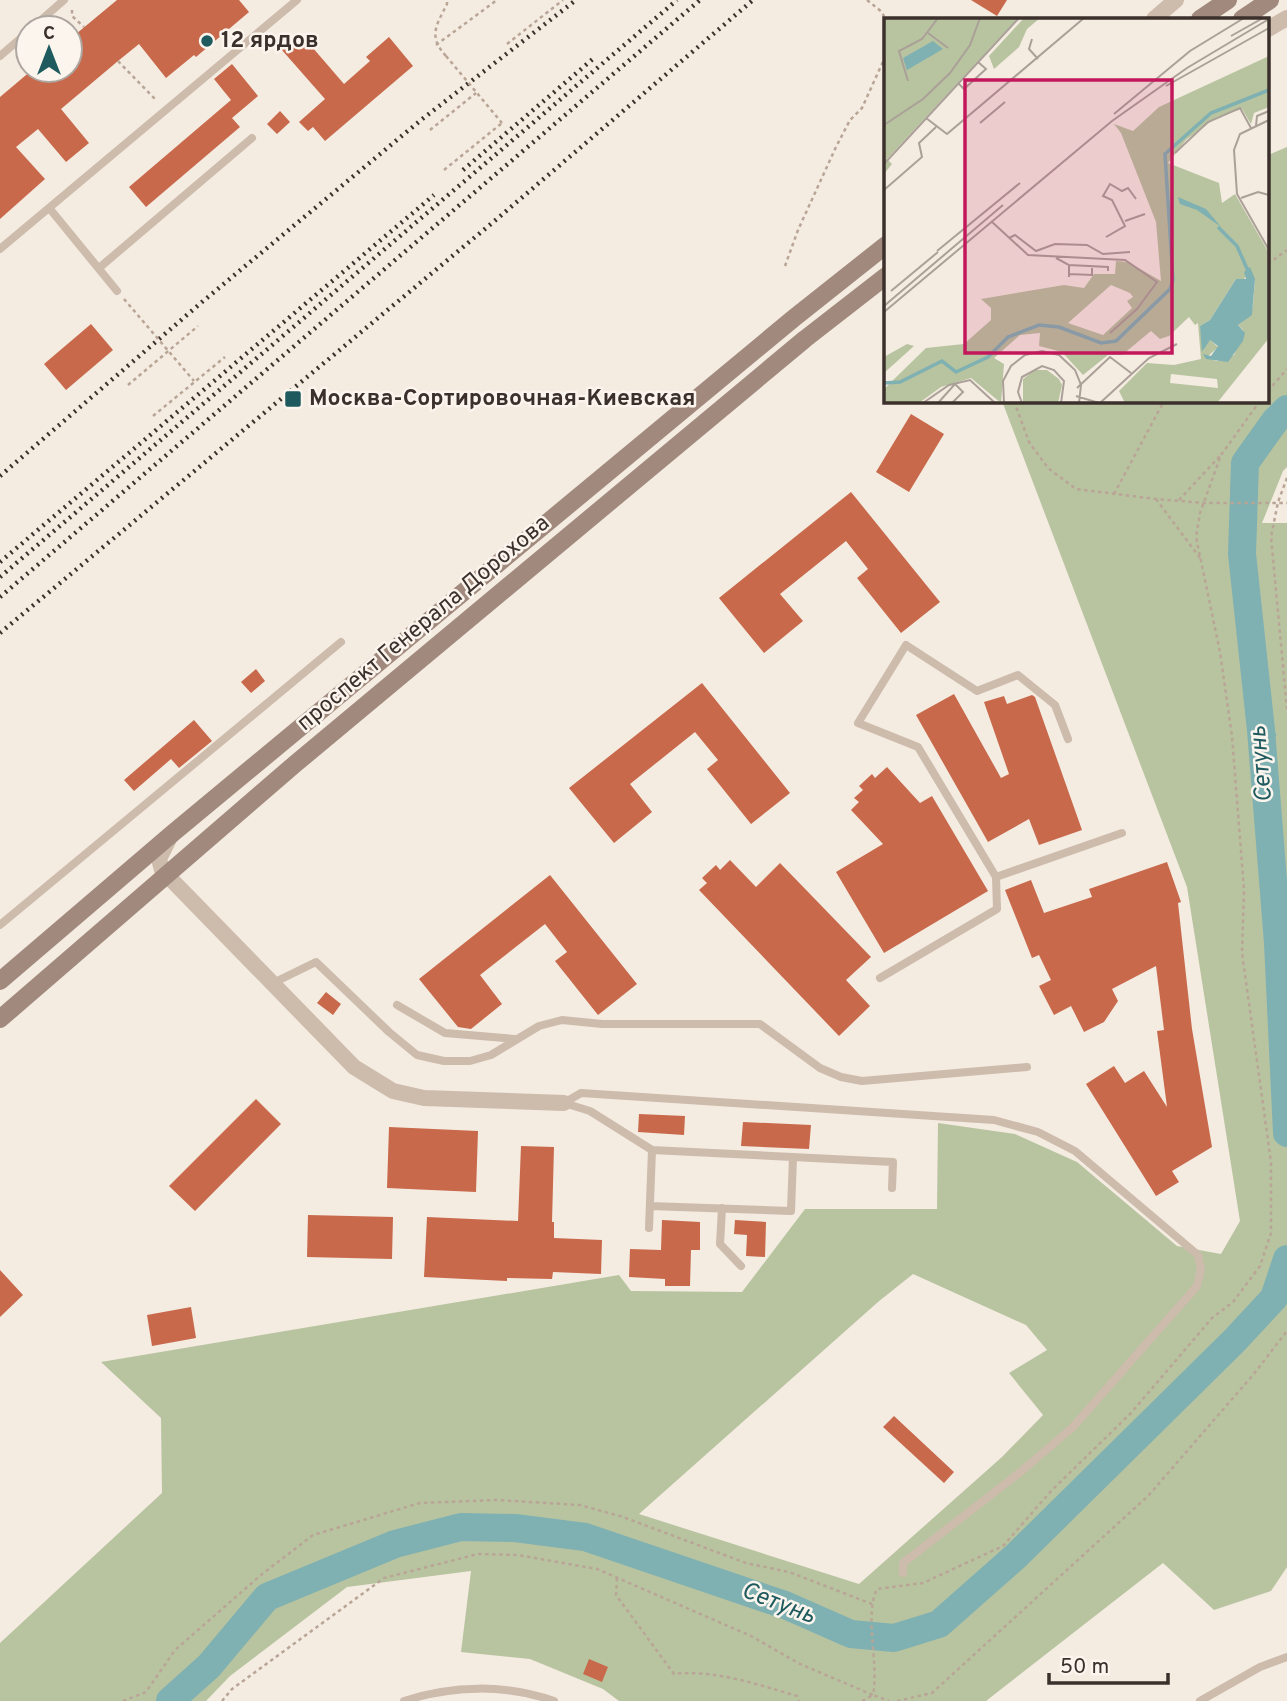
<svg xmlns="http://www.w3.org/2000/svg" width="1287" height="1701" font-family="Overpass,sans-serif">
	<rect width="100%" height="100%" fill="#f4ebe1"/>
	<!-- green -->
	<path fill="#b8c4a0" fill-rule="evenodd" d="M1287 147V467L1283 471 1262 523H1287V1567L1271 1591 1214 1610 1163 1563 986 1701H619L603 1689 530 1659 461 1652 471 1571 347 1587 230 1676 206 1701H0V1643L162 1493 161 1418 101 1362 619 1275 631 1291 742 1292 805 1209H937L938 1123 1015 1134 1077 1162 1177 1246 1221 1254 1240 1221 1187 887 1002 401H1268V155ZM913 1274 1026 1325 1047 1350 1009 1373 1043 1415 1002 1457 859 1584 639 1514 878 1302Z"/>
	<g fill="none" stroke-linecap="round" stroke-linejoin="round">
		<!-- stream -->
		<path stroke="#7fb0b2" stroke-width="4.5" d="M1261 730 1274 735"/>
		<!-- river -->
		<path stroke="#7fb0b2" stroke-width="28" d="M1287 409 1275 421 1245 463 1242 554 1261 730 1278 943 1287 1133
			M170 1701 209 1666 267 1597 395 1544 461 1527 515 1528 585 1537 785 1605 851 1634 894 1638 939 1624 1016 1556 1234 1341 1274 1298 1287 1259"/>
	</g>
	<!-- building -->
	<path fill="#c8694b" d="M117 0H239L249 12 196 57 194 55 166 78 139 44 118 61 61 109 89 143 66 162 38 129 16 147 45 179 0 219V97L32 70H70V39Z
		M971 0H1007L997 16Z
		M300 33 344 84 370 61 366 57 389 37 413 66 325 141 313 127 308 131 299 122 325 99 281 49Z
		M232 64 258 96 232 118 240 127 146 207 129 187 231 100 214 79Z
		M280 111 290 122 277 134 267 124Z
		M91 324 113 350 66 390 44 364Z
		M911 414 944 434 909 492 876 472Z
		M851 492 940 602 901 633 857 578 868 569 846 541 780 594 803 621 764 653 719 598Z
		M256 669 265 681 251 693 241 682Z
		M702 683 790 793 751 824 707 769 718 760 695 732 630 784 652 812 614 843 569 788Z
		M954 694 1001 778 1009 774 984 702 1004 696 1007 704 1032 695 1035 697 1082 830 1039 845 1029 819 988 842 916 715Z
		M194 720 212 741 179 768 171 759 134 791 124 780Z
		M887 767 920 803 932 796 988 891 884 953 836 872 883 844 851 810 859 802 854 798 863 790 859 786 872 774 875 778Z
		M730 860 756 887 780 863 871 957 846 980 870 1006 839 1036 699 890 707 883 702 878 716 865 720 870Z
		M1167 862 1181 902 1178 903 1192 1029 1212 1147 1172 1171 1179 1182 1156 1196 1086 1084 1114 1066 1125 1083 1144 1071 1167 1107 1157 1031 1164 1030 1156 966 1112 989 1118 1001 1104 1022 1084 1032 1071 1006 1054 1015 1039 986 1051 980 1039 955 1032 958 1005 890 1031 880 1044 913 1092 897 1089 889Z
		M550 875 637 984 598 1015 555 961 567 952 545 924 480 975 502 1004 471 1029 458 1027 419 979Z
		M326 992 341 1004 333 1015 317 1003Z
		M256 1099 281 1124 195 1211 169 1186Z
		M639 1114 685 1116 684 1135 638 1132Z
		M743 1122 811 1125 809 1149 741 1146Z
		M389 1127 478 1131 476 1192 387 1188Z
		M521 1146 554 1147 552 1222H554V1238L602 1240 601 1274 553 1272 552 1279 507 1278V1281L424 1277 427 1217 518 1221Z
		M308 1215 393 1217 392 1259 307 1257Z
		M662 1220 700 1222V1250H691L690 1286H665V1279L629 1277 630 1249 661 1250Z
		M735 1220 766 1222 765 1257 746 1256 747 1235 734 1234Z
		M0 1270 23 1295 0 1317Z
		M191 1307 196 1338 152 1346 147 1315Z
		M894 1416 954 1472 944 1483 883 1427Z
		M589 1659 608 1667 602 1682 583 1674Z"/>
	<g fill="none" stroke-linecap="round" stroke-linejoin="round">
		<!-- path -->
		<path stroke="#b9a596" stroke-width="2.5" stroke-dasharray="3.5 3.5" stroke-linecap="butt" d="M867 0 882 12 886 21
			M72 10V16L84 27
			M507 44 563 0
			M436 45 497 0
			M446 56C428 36 436 26 447 4V0
			M118 61 157 101
			M430 130 476 93
			M444 170 502 123
			M1268 264 1287 250
			M785 266 798 230 836 147 850 120 862 108 886 55
			M128 385 198 326
			M1268 391 1287 369
			M1014 401 1029 442 1048 468 1076 489 1156 499 1205 503H1287
			M153 416 225 357
			M1287 478 1278 502 1271 537 1287 709
			M1114 494 1164 401
			M1156 499 1200 558
			M1179 500 1220 456
			M617 1578 616 1595 674 1674C712 1669 760 1685 797 1696L799 1701
			M123 1701 146 1692 175 1650 261 1575 313 1535 420 1503 496 1500 580 1505 623 1517 746 1563 789 1572 872 1604
			M222 1701 232 1689 384 1578 478 1554 518 1555 597 1569 751 1636 800 1664 873 1695C879 1663 864 1615 877 1589L923 1583 1003 1546 1052 1490 1131 1413 1212 1318 1233 1302 1260 1266 1271 1233V1162L1242 953 1244 890 1232 736 1220 652 1196 537 1200 513 1221 455 1260 401
			M862 1701 873 1695 889 1701
			M897 1701 932 1693 1148 1496 1253 1375 1287 1331"/>
		<!-- lane -->
		<path stroke="#cdbbac" stroke-width="8" d="M32 28 64 0
			M0 56 28 32
			M50 209 117 291
			M0 249 297 0
			M99 268 252 138
			M996 877 1122 833
			M0 925 341 642
			M880 978 997 909 996 877 918 747 858 723 906 645 977 691 1018 675 1055 705 1068 739
			M273 983 316 962 389 1032 417 1055 444 1061H470L491 1055 539 1026 562 1020 602 1024H760L820 1068 841 1077 862 1081 1027 1067
			M397 1005 445 1033 515 1039
			M564 1103 581 1093 994 1120 1038 1132 1075 1151 1198 1255 1201 1269 1197 1286 1073 1427 1018 1474 903 1563V1573
			M564 1103 590 1111 652 1150 649 1228
			M652 1150 893 1162 892 1188
			M650 1206 791 1211 793 1157
			M722 1208 720 1244 741 1266
			M404 1701C452 1685 506 1684 554 1701
			M1200 1701 1260 1667 1287 1657"/>
		<!-- street -->
		<path stroke="#cdbbac" stroke-width="16" d="M1154 19 1176 0
			M1268 29 1287 18
			M170 837 159 859 162 870 354 1067 393 1091 424 1098 564 1103"/>
		<!-- secondary -->
		<path stroke="#a18a7d" stroke-width="18" d="M1200 19 1228 0
			M1242 19 1270 0
			M0 981 173 833 794 318 886 245
			M0 1019 295 764 805 339 886 276"/>
		<!-- rail -->
		<path stroke="#3b302b" stroke-width="4.5" stroke-dasharray="2 5" stroke-linecap="butt" d="M463 170 594 58
			M0 476 202 302 421 120 576 0
			M0 562 434 195
			M0 577 677 0
			M0 597 700 0
			M0 633 498 218 753 0"/>
		<!-- path-bridge -->
		<path stroke="#b9a596" stroke-width="2.5" stroke-dasharray="3.5 3.5" stroke-linecap="butt" d="M446 56 502 123
			M124 299 194 381"/>
	</g>
	<!-- markers -->
	<g fill="#1f5a5e" stroke="#fbf5ee" stroke-width="2.5">
		<circle cx="207" cy="41" r="7"/>
		<rect x="284" y="390" width="18" height="18" rx="3.5"/>
	</g>
	<g text-anchor="middle" dominant-baseline="central" stroke-width="5" stroke-linejoin="round" paint-order="stroke">
		<!-- poi labels -->
		<g font-size="23" font-weight="bold" fill="#3b302b" stroke="#fbf5ee" text-anchor="start">
			<text x="221" y="41">12 ярдов</text>
			<text x="309" y="399">Москва-Сортировочная-Киевская</text>
		</g>
		<!-- street labels -->
		<g font-size="23" fill="#3b302b" stroke="#fbf5ee">
			<text transform="translate(424 624) rotate(-40)">проспект Генерала Дорохова</text>
		</g>
		<!-- water labels -->
		<g font-size="24" font-style="italic" fill="#1f5a5e" stroke="#fbf5ee">
			<text transform="translate(1262 764) rotate(-95)">Сетунь</text>
			<text transform="translate(778 1604) rotate(21)">Сетунь</text>
		</g>
	</g>
	<!-- overview -->
	<g transform="translate(884 18)">
		<rect width="385" height="385" fill="#f4ebe1"/>
		<path d="M0 0H134L3 141 8 146 0 156ZM140 0H156L143 11 135 29 110 51 105 38ZM385 38V89L370 95 367 106 358 91 333 99 302 122 284 145 335 165 338 185 351 176 385 235V320L333 385H241L235 373 263 345 290 347 317 341 314 305 311 307 305 299 285 318 276 321 267 313 238 337H224L199 357 178 334 155 328 156 315 136 317 110 340 120 346 117 385 87 360 57 369 35 385H0V371L42 330 80 326 107 302V290L97 281 180 267 200 270 210 256H231L232 243 244 244 277 263 272 204 237 115 230 106 249 113 275 89ZM362 257 371 261 369 287 367 297 354 307 359 312 350 337 333 343 322 340 334 329 326 322 320 326V334L316 308 326 302 352 261 360 262ZM227 267 246 275 249 279 243 283 248 290 219 317 184 305ZM287 356 333 361 334 370 286 365ZM23 326 30 328 0 355V339ZM151 352H163L175 361 178 367 174 385 139 384V361Z" fill="#b8c4a0" fill-rule="evenodd"/>
		<path d="M49 23 59 31 23 52 19 40ZM294 179 322 191 337 209 313 192 296 186ZM366 249 371 261 368 297 354 307 361 315 359 323 344 344 322 341 319 336 327 338 334 328 326 322 318 334 316 308 326 302 352 261H362L360 254Z" fill="#7fb0b2"/>
		<path fill="none" stroke="#7fb0b2" stroke-width="3.5" d="M334 209 353 228 364 253M0 365 16 364 58 343 72 354 104 339 124 319 155 307 175 309 217 325 232 323 286 271 289 262 281 136 327 95 385 72"/>
		<path fill="none" stroke="#aaa098" stroke-width="2" d="M44 15 64 30M347 18 379 0M148 21 145 31 154 41M24 63 15 33 38 21 54 0M75 66 80 71 102 51 94 44M282 68 385 10M230 96 306 33 360 0M42 100 63 116 200 0M385 102 356 116 350 132 353 176 385 232M96 105 121 84M0 107 39 81 66 55 86 27 96 0M372 108 373 98 385 93M291 135 324 104 356 90 367 110M0 146 135 0M0 172 38 139 35 125 52 109M357 180 374 174 385 177M107 203 144 237 241 242 273 264 253 291 226 315M241 203 261 196M222 219 241 208 228 182 219 178 226 166 238 173 244 170 252 181M125 220 131 217 152 233 171 226 203 227 219 236 246 234M53 233 136 165M172 240 185 247V259M185 247 224 249V253M185 256 208 257V248M7 273 54 234M0 288 119 187M0 294 228 103 303 50 385 1M193 370 226 339 247 355M192 378 215 385M39 385 65 367 86 362 111 385M54 385 71 366 79 374 68 385M120 385 119 363 127 348 141 337 158 333 175 337 191 352 197 367 195 385M138 385 134 374 138 359 158 348 170 352 180 363 177 385M216 385 265 340 293 326"/>
		<path fill="#c2185b" fill-opacity="0.15" stroke="#c2185b" stroke-width="3.5" d="M81 62H288V335H81Z"/>
		<rect width="385" height="385" fill="none" stroke="#3b302b" stroke-width="3.5"/>
	</g>
	<!-- north arrow -->
	<g transform="translate(49 49)"><circle r="33" fill="#fbf5ee" stroke="#aea6a0" stroke-width="2"/>
	<path d="M0-5L12 26L0 18L-12 26Z" fill="#1f5a5e"/>
	<text y="-10" font-size="19" font-weight="bold" text-anchor="middle" fill="#3b302b">С</text>
	</g>
	<!-- scale -->
	<path d="M1049 1673v10h119v-10" fill="none" stroke="#3b302b" stroke-width="3.5"/>
	<text x="1060" y="1673" font-size="21" fill="#3b302b" stroke="#fbf5ee" stroke-width="5" paint-order="stroke">50 m</text>
</svg>
